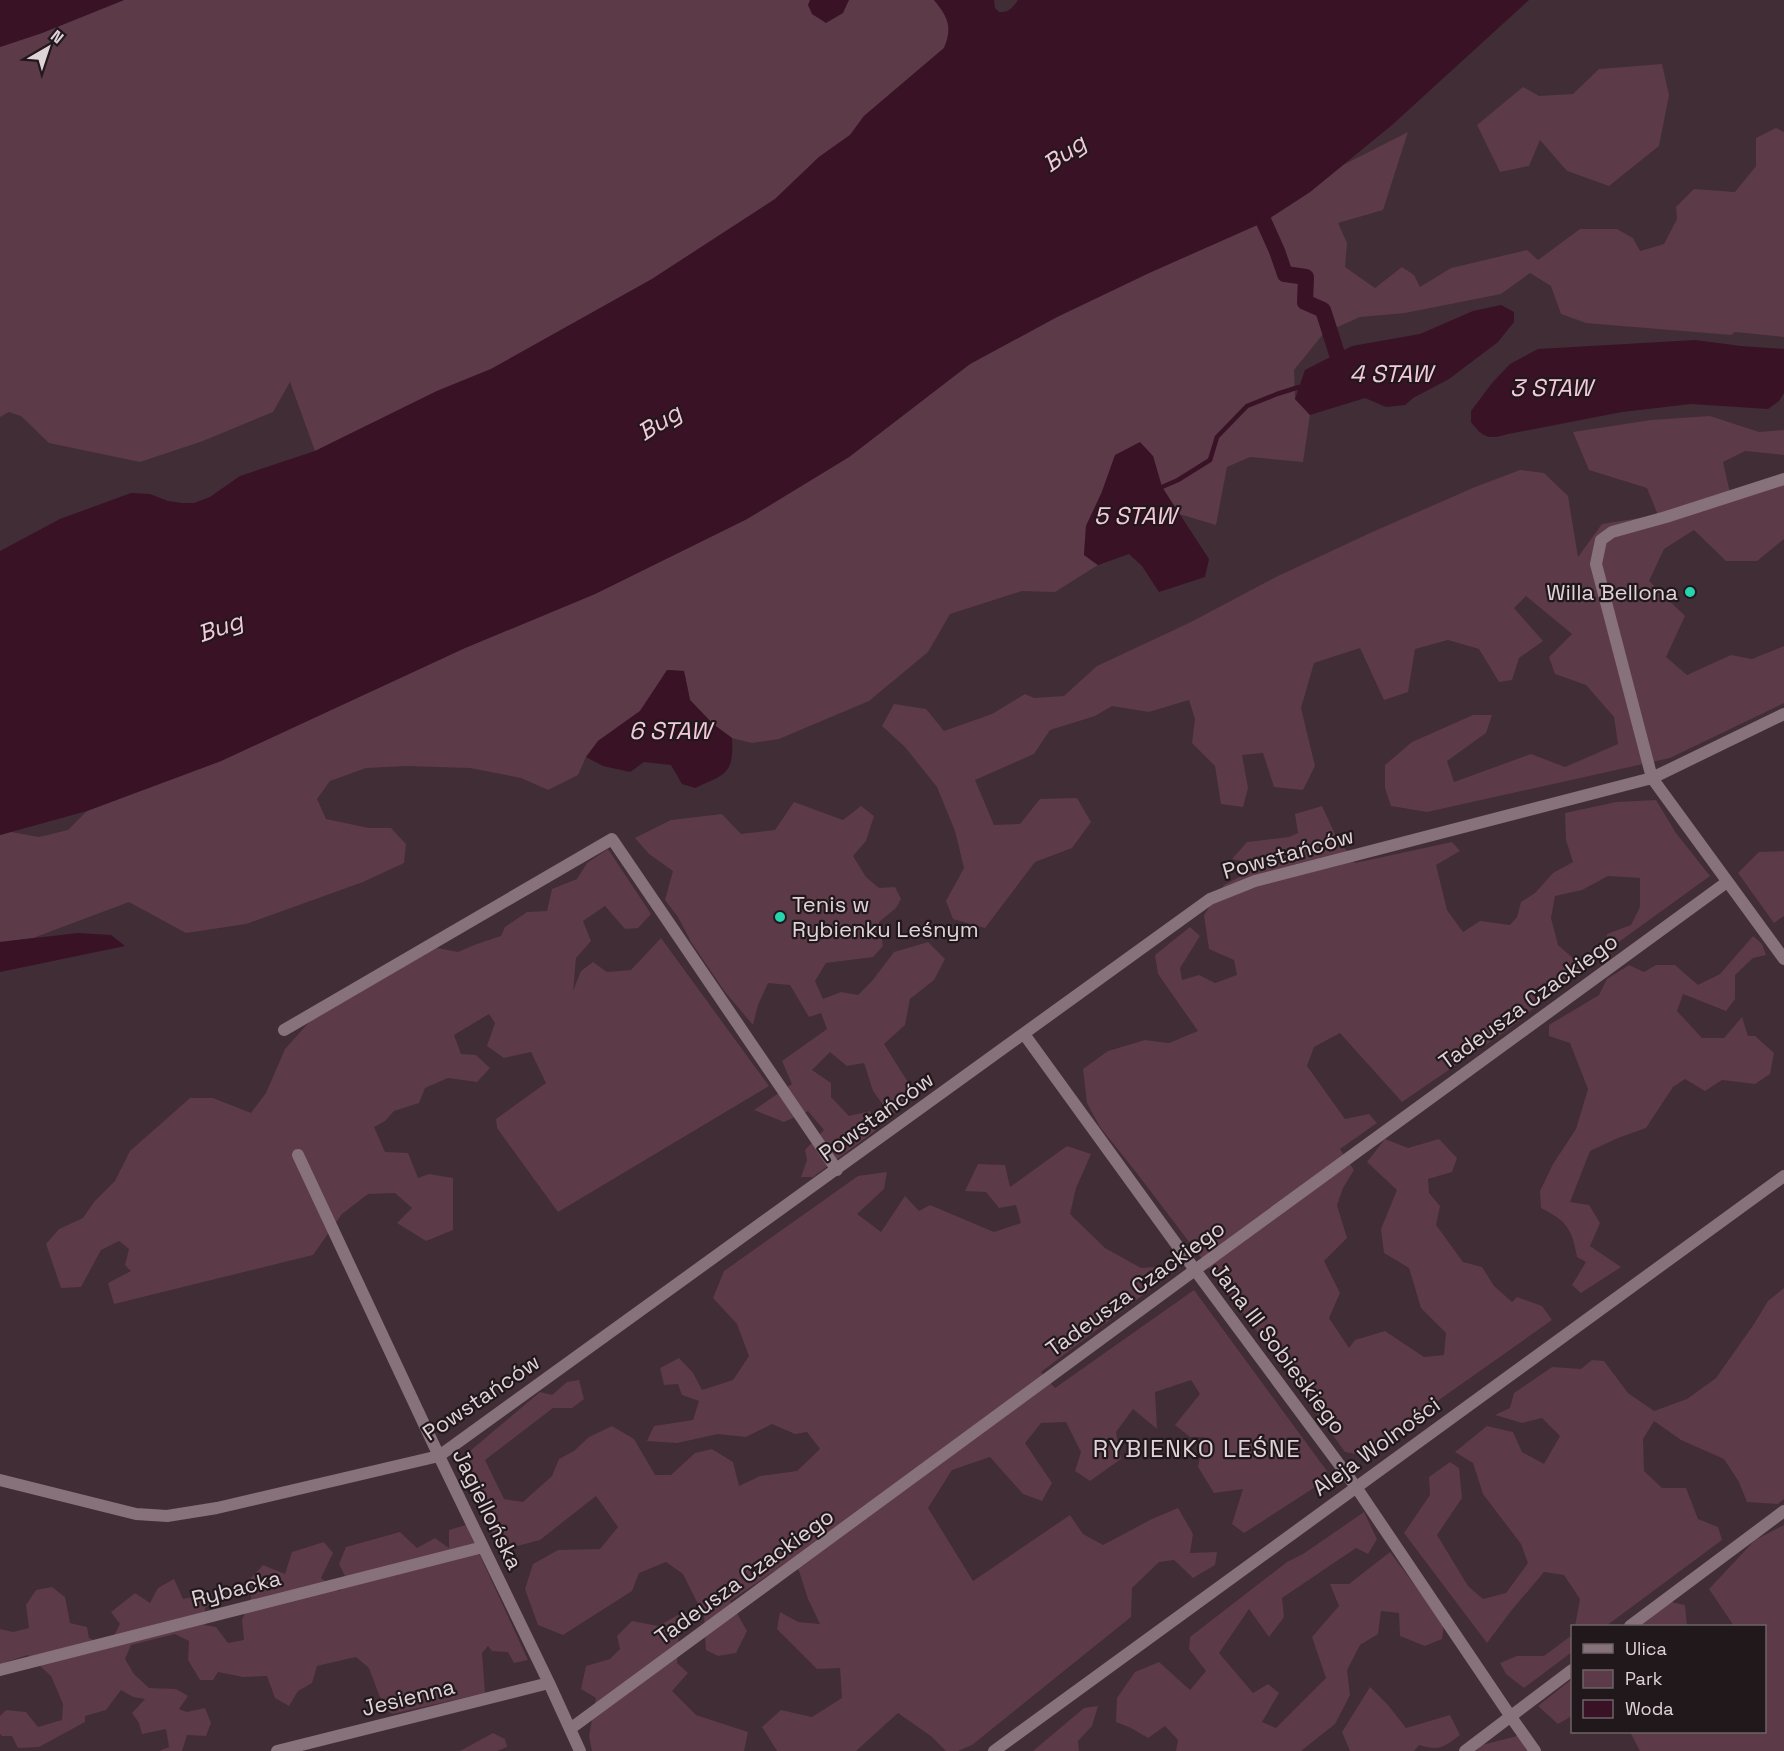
<svg xmlns="http://www.w3.org/2000/svg" width="1784" height="1751" font-family="'Space Grotesk',sans-serif">
	<rect width="100%" height="100%" fill="#412d35"/>
	<!-- green -->
	<path fill="#5c3a48" d="M124 0H934C948 17 953 27 944 48L864 116 850 135 819 157 775 199 652 279 491 369 437 391 315 451 290 382 273 412 203 441 140 462 49 443 21 416 9 412 0 417V47L42 33Z
		M1662 64 1669 95 1659 146 1609 186 1567 171 1540 140 1529 166 1500 172 1477 125 1523 87 1539 96 1573 94 1599 69Z
		M1776 128 1784 132V337L1735 332 1731 335 1586 323 1561 314 1551 286 1530 273 1501 294 1405 313 1360 317 1324 333 1294 370 1295 399 1310 415 1303 462 1250 457 1227 467 1216 525 1179 514 1162 487 1153 456 1101 494 1086 526 1084 555 1098 565 1055 592 1022 591 950 614 928 652 869 701 779 739 752 743 732 738 713 724 690 700 684 671 668 670 640 711 598 741 586 757 578 775 548 790 521 778 470 768 406 766 366 768 330 781 317 799 326 819 369 828H391L406 844 404 863 363 882 246 924 186 933 129 902 33 938 0 942V835L11 832 39 837 68 830 87 811 221 761 465 648 595 594 747 519 849 457 970 364 1057 317 1149 273 1264 222 1310 192 1343 165 1408 132 1383 210 1338 223 1347 243 1345 267 1375 288 1402 267 1414 275 1420 287 1451 268 1527 250 1538 260 1580 229H1617L1633 238 1640 251 1664 244 1677 219 1676 207 1694 189 1735 192 1756 166V138Z
		M1710 416 1759 432 1784 430V455L1745 451 1723 462 1730 493 1784 481V539L1757 561H1726L1694 530 1664 549 1649 581 1685 616 1666 657 1687 675 1731 655 1752 659 1784 646V703L1670 758 1427 812 1391 806 1385 788V765L1412 742 1473 715H1492L1486 733 1447 761 1454 782 1531 754 1565 767 1618 744 1614 717 1586 685 1555 674 1549 657 1572 634 1526 596 1514 608 1543 641 1519 658 1512 680 1499 682 1479 649 1448 640 1415 649 1408 692 1384 700 1360 648 1314 663 1301 708 1315 766 1303 790 1274 787 1263 753 1242 755 1248 788 1243 807 1221 804 1215 766 1192 743 1195 719 1189 700 1149 712 1112 706 1095 716 1050 730 1034 754 975 780 994 825 1020 824 1040 799 1077 798 1091 822 1072 848 1035 862 985 928 953 919 946 901 964 868 955 831 937 787 905 747 882 726 894 704 926 709 944 731 992 714 1025 694 1034 698 1064 696 1097 666 1191 622 1276 577 1370 533 1475 487 1520 470 1544 473 1568 496 1578 557 1602 524 1658 515 1647 488 1589 470 1573 432 1651 420Z
		M1656 800 1676 833 1710 876 1605 952 1607 934 1631 925 1640 907V878L1608 876 1582 890 1555 896 1551 918 1558 945 1583 967 1510 1028 1402 1102 1340 1033 1314 1047 1307 1066 1345 1119 1369 1114 1377 1123 1340 1149 1354 1170 1343 1188 1337 1205 1347 1238 1324 1261 1340 1293 1329 1318 1349 1348 1355 1340 1385 1331 1424 1357 1444 1355 1446 1333 1421 1308 1409 1268 1384 1253 1381 1229 1397 1190 1367 1162 1385 1139 1408 1148 1439 1139 1457 1158 1452 1172 1428 1179 1429 1193 1440 1206 1436 1225 1463 1262 1482 1267 1494 1286 1512 1302 1517 1297 1542 1306 1552 1320 1361 1455 1345 1452 1278 1359 1139 1176 1100 1127 1087 1103 1083 1069 1108 1051 1145 1040 1169 1043 1198 1031 1158 974 1155 955 1190 927 1200 936 1180 968 1182 980 1199 975 1215 983 1237 975 1234 960 1209 949 1204 915 1224 885 1249 872 1251 863 1232 859 1247 842 1289 837 1298 833 1295 814 1322 806 1335 834 1355 863 1452 842 1460 851 1436 865 1447 910 1463 932 1480 921 1510 925 1517 917 1521 902 1535 893 1553 873 1573 862 1566 840 1565 813 1616 802Z
		M794 802 843 820 861 806 874 816 866 841 853 856 866 877 879 888 895 887 901 899 896 908 879 922 883 946 873 957 826 963 815 981 823 999 841 992 858 995 872 981 894 952 928 942 945 959 934 980 910 999 905 1025 884 1044 909 1084 904 1104 891 1116 873 1091 864 1063 847 1066 830 1052 812 1070 831 1083V1097L849 1116 870 1111 875 1131 813 1177H801L807 1160 805 1150 824 1130 808 1111 784 1122 754 1110 792 1084 782 1061 827 1029 821 1013 809 1017 790 985 768 983 758 1005 753 1025 725 992 691 942 678 917 665 900 673 871 649 854 635 838 671 820 722 814 741 834 775 830Z
		M608 849 651 914 638 928 625 929 605 906 583 921 591 941 576 958 573 991 581 971 593 962 607 972 631 970 661 938 769 1086 558 1212 497 1128 496 1119 546 1083 531 1052 504 1058 487 1046 495 1023 489 1014 454 1035 461 1054 476 1055 490 1068 477 1082 448 1078 425 1088 419 1103 394 1111 385 1121 374 1127 385 1152 408 1153 418 1178 429 1174 453 1178V1230L426 1241 397 1223 412 1208 395 1193 368 1194 342 1214 313 1255 114 1304 108 1283 131 1271 125 1265 129 1249 119 1241 101 1250 81 1287 61 1288 46 1244 59 1229 83 1218 94 1202 115 1181 130 1151 190 1098H213L251 1113 266 1093 285 1049 329 1000 432 947 458 952 474 945 501 936 505 927 527 912 547 911 552 889 577 879 587 863Z
		M1784 851V916L1774 923 1738 873 1759 852Z
		M1753 936 1762 944 1766 955 1753 958 1735 975V999L1726 1011 1683 994 1677 1011 1702 1038H1724L1742 1017 1748 1036H1755L1774 1053 1770 1074 1755 1084 1722 1080 1705 1091 1685 1079 1673 1087 1646 1128 1618 1138 1590 1151 1570 1202 1589 1205 1600 1223 1590 1246 1621 1267 1581 1293 1572 1285 1586 1262 1577 1257C1572 1229 1567 1221 1541 1208L1540 1191 1553 1164 1576 1129 1588 1089 1570 1043 1549 1036V1025L1599 995 1607 979 1629 965 1644 972 1656 965H1675L1698 985 1720 974Z
		M1067 1146 1091 1154 1076 1188 1070 1214 1105 1248 1141 1268 1165 1266 1176 1270 1041 1372 1055 1388 1194 1290 1327 1471 1323 1482 1244 1533 1232 1524 1243 1489 1214 1493 1198 1467 1204 1437H1190L1175 1425 1200 1394 1191 1380 1155 1392 1157 1429 1133 1409 1116 1432 1121 1459 1090 1481 1075 1471 1081 1452 1066 1422 1041 1423 1025 1443 1052 1483 1042 1501 1023 1494 990 1457 952 1470 928 1508 973 1581 1070 1515 1083 1534 1103 1545 1152 1519 1178 1508 1193 1534 1190 1553 1217 1552 1215 1565 1193 1578 1174 1560 1159 1562 1132 1588 1131 1617 972 1745 958 1751H946L932 1737 898 1713 856 1751H777L762 1727 781 1710 812 1717 842 1698 840 1668 817 1669 777 1629 780 1612 798 1622 820 1624 808 1599 799 1571 789 1561 730 1601 747 1631 736 1653 718 1656 706 1650 704 1616 683 1574 666 1562 639 1573 632 1591 563 1635 538 1625 525 1589 533 1564 558 1550 600 1549 618 1527 596 1496 540 1540 502 1550 466 1485 464 1456 540 1392 552 1395 567 1382 579 1380 584 1399 572 1408H553L485 1460 504 1499 523 1502 552 1476 559 1459 574 1451 589 1437 612 1426 634 1439 655 1475H671L695 1453 712 1449 733 1462 739 1486 760 1476 797 1471 820 1449 807 1432 795 1434 772 1424 746 1437 718 1434 677 1443 647 1441 654 1426 693 1420 699 1401 682 1395 678 1384 664 1385 660 1368 679 1358 693 1373 702 1390 733 1380 749 1356 737 1324 713 1298 724 1271 858 1176 887 1172 884 1189 857 1214 881 1232 905 1196 919 1211 930 1205 994 1232 1021 1223 1016 1205 999 1208 986 1192 965 1191 978 1164 1005 1165 1010 1187Z
		M1784 1288V1499L1778 1504 1747 1502 1739 1482 1724 1459 1681 1440 1654 1421 1643 1439 1644 1471 1662 1488H1686L1698 1519 1718 1527 1722 1540 1606 1626H1575L1580 1599 1564 1575 1544 1572 1511 1611 1487 1643 1404 1533 1430 1495 1429 1477 1450 1462 1459 1468 1462 1498 1437 1535 1468 1586 1483 1599 1506 1593 1528 1563 1521 1544 1483 1494 1473 1463 1455 1452 1487 1426 1513 1432 1522 1452 1544 1464 1560 1436 1542 1418 1522 1423 1495 1415 1510 1408 1514 1393 1552 1367 1581 1369 1592 1360 1604 1361 1628 1393 1654 1411 1687 1399 1716 1378 1754 1324 1768 1301Z
		M1364 1512 1377 1539 1368 1554 1356 1548 1282 1598 1284 1617 1269 1637 1249 1609 1219 1653 1253 1693 1268 1684 1279 1693 1262 1722 1276 1728 1326 1678 1312 1637 1339 1606 1330 1584H1349L1390 1552 1444 1624 1442 1639 1425 1646 1400 1636 1399 1613 1381 1611 1378 1634 1360 1645 1347 1670 1350 1695 1335 1724 1301 1751H1176L1178 1740 1165 1726 1148 1738 1131 1728 1116 1722 1117 1698 1135 1672 1159 1662 1190 1690 1206 1671 1189 1649 1190 1637 1287 1562 1303 1554Z
		M466 1525 528 1660 514 1663 508 1652 492 1651 488 1646 482 1653 485 1693 392 1714 384 1708 369 1668 356 1657 317 1666 312 1683 298 1691 289 1706 275 1698 267 1676 243 1677 218 1672 213 1680H200L188 1660 189 1641 175 1634 131 1645 125 1659 134 1674 149 1688 176 1689 188 1696 179 1709 187 1712 205 1708 211 1723 206 1736 187 1735 182 1751H159L169 1747 166 1729 142 1734 139 1723 132 1713 145 1699 133 1697 121 1690 106 1710 85 1716V1722L39 1747 18 1748 12 1736H2L0 1734V1716L6 1710 26 1712 38 1727 62 1720 63 1704 51 1676 28 1655 0 1664V1629L13 1632 29 1628 26 1605 36 1590 52 1587 65 1597 70 1623 87 1627 89 1638 108 1647 120 1624 111 1612 135 1593 150 1603 158 1588 174 1579 183 1599 206 1594 214 1602 205 1608V1625L216 1627 228 1643 244 1640 242 1620 251 1598 250 1579 263 1565 285 1574 292 1552 324 1542 333 1553 321 1578 339 1591 349 1584 339 1564 346 1547 400 1532 417 1548 435 1538 449 1548V1530Z
		M1784 1525V1751H1640L1630 1732H1764V1626H1734L1709 1589 1755 1540Z
		M1671 1602 1685 1605 1687 1626H1640Z
		M680 1614 677 1663 688 1673 672 1691 696 1715 748 1732 744 1751H592L589 1736 596 1698 581 1689 586 1666 610 1659 620 1649 617 1636 632 1621 658 1626Z
		M1572 1635V1652L1524 1688 1506 1674 1500 1663 1517 1656H1544Z
		M1572 1679V1716L1558 1724 1538 1706Z
		M1370 1687 1388 1705 1406 1728 1450 1715 1460 1735C1443 1748 1439 1751 1419 1745L1414 1751H1350L1342 1732Z
		M1098 1706 1092 1726 1078 1741 1079 1751H1033L1084 1708Z
		M493 1733 505 1739 507 1747 497 1751H460Z
		M1521 1735 1534 1751H1476L1482 1745Z"/>
	<!-- water -->
	<path fill="#391225" d="M0 0H124L42 33 0 47Z
		M810 0H849L843 13 826 23 812 14 808 5Z
		M934 0H994L995 8 999 12C1009 13 1013 7 1018 0H1529L1392 125 1310 192 1264 222 1149 273 1057 317 970 364 849 457 747 519 595 594 465 648 221 761 87 811 0 835V551L60 519 131 493 150 494 168 501 182 503H194L210 497 240 476 315 451 437 391 491 369 652 279 775 199 819 157 850 135 864 116 944 48C953 27 948 17 934 0Z
		M1501 305 1514 312V322L1498 342 1449 379 1413 398 1405 405 1386 407 1365 398 1310 415 1295 399 1305 370 1352 346 1420 334 1473 311Z
		M1695 340 1741 346 1784 349V393L1779 401 1768 409 1691 404 1622 412 1508 434C1489 440 1483 438 1471 422V411L1492 383 1510 364 1538 349Z
		M1140 442 1153 456 1162 487 1209 559 1205 577 1159 592 1142 566 1129 554 1098 565 1084 555 1086 526 1101 494 1115 455Z
		M667 670 684 671 690 700 713 724 732 738C734 774 726 774 695 788L682 784 671 765 644 762 630 772 603 766 586 757 598 741 640 711Z
		M78 933 111 935 125 946 0 972V942Z"/>
	<g fill="none" stroke-linecap="round" stroke-linejoin="round">
		<!-- stream -->
		<path stroke="#391225" stroke-width="4.5" d="M1162 487 1178 480 1210 460 1217 437 1247 406 1277 394 1299 387"/>
		<!-- canal -->
		<path stroke="#391225" stroke-width="16" d="M1264 222 1277 251 1285 274 1306 277 1305 302 1323 310 1337 354"/>
		<!-- minor -->
		<path stroke="#87717a" stroke-width="12" d="M1784 479 1666 517 1612 532 1601 540 1596 564 1652 778 1784 959
			M284 1030 612 839 837 1170
			M1024 1034 1195 1270 1356 1487 1511 1717 1535 1751
			M298 1155 439 1456 549 1683 580 1751
			M0 1480 136 1514 167 1516 217 1508 439 1456 1210 899 1255 881 1652 778 1784 714
			M1630 1626 1784 1511
			M0 1670 483 1547
			M570 1729 1195 1270 1727 882
			M277 1751 549 1683
			M1465 1751 1572 1670"/>
		<!-- tertiary -->
		<path stroke="#87717a" stroke-width="12" d="M994 1751 1784 1176"/>
	</g>
	<!-- markers -->
	<g fill="#26d5ae" stroke="#21181c" stroke-width="2">
		<circle cx="1690" cy="592" r="6"/>
		<circle cx="780" cy="917" r="6"/>
	</g>
	<g text-anchor="middle" dominant-baseline="central" stroke-width="4.5" stroke-linejoin="round" paint-order="stroke">
		<!-- poi labels -->
		<g font-size="22" fill="#e0d3d8" stroke="#21181c" text-anchor="end">
			<text x="1678" y="592">Willa Bellona</text>
			<text x="792" y="904" text-anchor="start">Tenis w<tspan x="792" dy="25">Rybienku Leśnym</tspan></text>
		</g>
		<!-- street labels -->
		<g font-size="22" fill="#e0d3d8" stroke="#21181c">
			<text transform="translate(1288 853) rotate(-16)">Powstańców</text>
			<text transform="translate(1528 1001) rotate(-36)">Tadeusza Czackiego</text>
			<text transform="translate(876 1116) rotate(-36)">Powstańców</text>
			<text transform="translate(1135 1288) rotate(-36)">Tadeusza Czackiego</text>
			<text transform="translate(1279 1348) rotate(53)">Jana III Sobieskiego</text>
			<text transform="translate(481 1397) rotate(-34)">Powstańców</text>
			<text transform="translate(1376 1446) rotate(-36)">Aleja Wolności</text>
			<text transform="translate(488 1509) rotate(64)">Jagiellońska</text>
			<text transform="translate(744 1576) rotate(-36)">Tadeusza Czackiego</text>
			<text transform="translate(236 1588) rotate(-14)">Rybacka</text>
			<text transform="translate(408 1697) rotate(-14)">Jesienna</text>
		</g>
		<!-- water labels -->
		<g font-size="24" font-style="italic" fill="#f7c8db" stroke="#21181c">
			<text transform="translate(1064 153) rotate(-35)">Bug</text>
			<text x="1391" y="373">4 STAW</text>
			<text x="1551" y="387">3 STAW</text>
			<text transform="translate(659 422) rotate(-32)">Bug</text>
			<text x="1135" y="515">5 STAW</text>
			<text transform="translate(220 627) rotate(-19)">Bug</text>
			<text x="670" y="730">6 STAW</text>
		</g>
		<!-- neighbourhood labels -->
		<g font-size="24" letter-spacing="1.5" fill="#e0d3d8" stroke="#21181c">
			<text x="1197" y="1448">RYBIENKO LEŚNE</text>
		</g>
	</g>
	<!-- legend -->
	<rect x="1571" y="1625" width="195" height="108" fill="#21181c" stroke="#6d6367" stroke-width="1.5"/>
	<rect x="1583" y="1644" width="30" height="9" fill="#87717a" stroke="#6d6367" stroke-width="1.5"/>
	<text x="1625" y="1655" font-size="18" fill="#e0d3d8">Ulica</text>
	<rect x="1583" y="1670" width="30" height="18" fill="#5c3a48" stroke="#6d6367" stroke-width="1.5"/>
	<text x="1625" y="1685" font-size="18" fill="#e0d3d8">Park</text>
	<rect x="1583" y="1700" width="30" height="18" fill="#391225" stroke="#6d6367" stroke-width="1.5"/>
	<text x="1625" y="1715" font-size="18" fill="#e0d3d8">Woda</text>
	<!-- north arrow -->
	<g transform="translate(48 48) rotate(39)" stroke="#21181c" stroke-width="4.5" paint-order="stroke">
	<path d="M0-4.5L10 22L0 15L-10 22Z" fill="#e0d3d8"/>
	<text y="-9" font-size="16" font-weight="bold" text-anchor="middle" fill="#e0d3d8">N</text>
	</g>
</svg>
